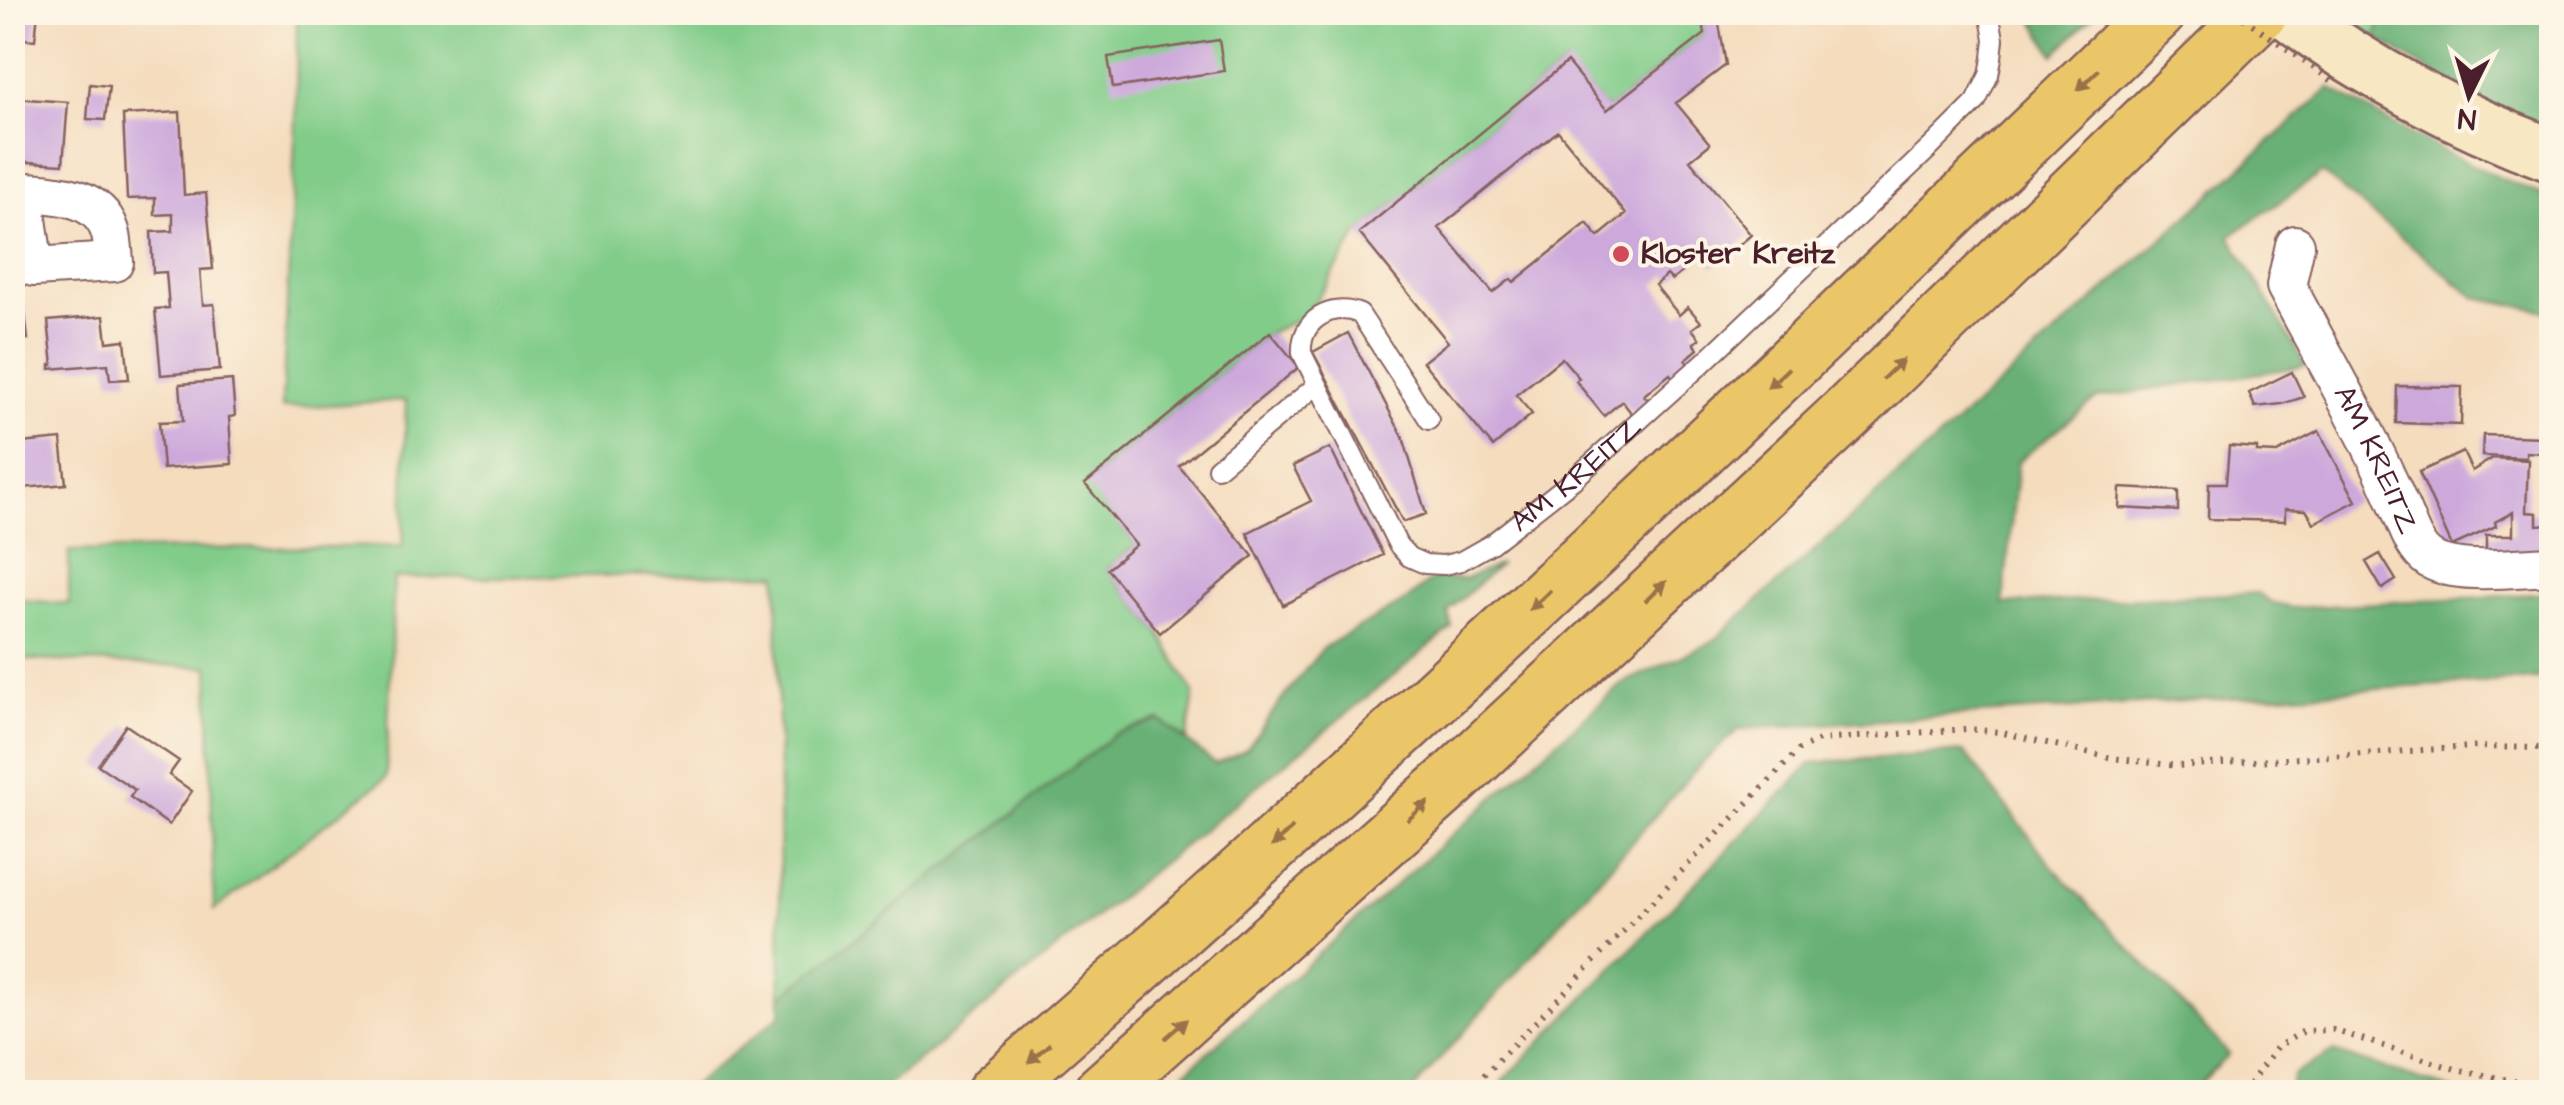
<svg xmlns="http://www.w3.org/2000/svg" width="2564" height="1105" font-family="'Architects Daughter',sans-serif">
	<rect width="100%" height="100%" fill="#fcf5e5"/>
	<filter id="ink" filterUnits="userSpaceOnUse"><feTurbulence type="fractalNoise" baseFrequency=".01" numOctaves="2"/><feDisplacementMap in="SourceGraphic" scale="20" xChannelSelector="R" yChannelSelector="G"/><feConvolveMatrix kernelMatrix="1 2 1 2 8 2 1 2 1" color-interpolation-filters="sRGB"/></filter>
	<filter id="wash" filterUnits="userSpaceOnUse"><feTurbulence type="fractalNoise" baseFrequency=".0048" numOctaves="4" result="noise"/><feDisplacementMap in="SourceGraphic" scale="40" xChannelSelector="R" yChannelSelector="G"/><feGaussianBlur stdDeviation="2.25" result="paint"/><feColorMatrix in="noise" values="0 0 0 0 0 0 0 0 0 0 0 0 0 0 0 0 0 1.4 0 .05"/><feComposite in="paint" operator="in"/></filter>
	<g filter="url(#wash)">
		<rect width="100%" height="100%" fill="#f4dcbd"/>
		<!-- green -->
		<path fill="#81cc89" stroke="#66765a" stroke-width="2.5" d="M297 13H1701L1705 34 1607 110 1566 63 1359 233 1306 316 1270 332 1086 483 1136 545 1107 569 1160 633 1194 694 1187 740 1159 720 1115 734 781 997 777 574 394 578 386 778 214 910 209 667 13 659V599L69 604V551L403 546 406 400 282 408 296 121Z
			M2340 13H2380L2378 39Z"/>
		<!-- forest -->
		<path fill="#68b075" stroke="#596850" stroke-width="2.5" d="M2030 13H2096L2054 55Z
			M2380 13H2551V130L2474 98 2378 39Z
			M2330 88C2402 130 2473 170 2551 198V312L2475 297 2322 173 2230 236 2306 366 2097 398 2018 461 2003 604 2258 593 2271 603 2292 608 2551 593V678L1739 729 1699 766 1411 1092H1163L1623 683 1711 643Z
			M1500 564 1448 611 1452 628 880 1092H685L781 1015V997L1115 734 1160 720 1215 764 1247 749 1279 703 1323 648 1407 600 1434 578 1465 579Z
			M1964 752 2053 867 2229 1054 2192 1092H1496L1506 1078 1812 763Z
			M2333 1052 2458 1092H2289L2293 1075Z"/>
		<g id="blocks">
			<!-- building -->
			<path fill="#cca8db" fill-rule="evenodd" d="M12 12H38L35 40 12 38Z
				M1701 12H1717L1726 65 1676 103 1710 144 1690 160 1751 235 1713 267 1699 250 1690 258 1694 263 1672 280 1667 275 1655 285 1679 315 1688 307 1701 322 1692 329 1700 339 1694 343 1698 349 1685 360 1690 366 1674 379 1670 374 1644 395 1648 400 1632 414 1622 401 1604 416 1576 381 1579 378 1562 358 1516 395 1532 414 1493 447 1423 362 1448 342 1359 233 1567 62 1607 110 1705 34ZM1558 131 1626 214 1598 237 1587 223 1514 282 1511 279 1493 293 1439 228Z
				M1219 40 1224 71 1113 88 1108 57Z
				M90 84 109 86 105 120 87 119Z
				M12 98 68 102 63 164 12 161Z
				M180 112 184 195 206 193 213 269 200 270 203 305 214 304 220 370 161 375 155 309 169 308 166 272 153 273 151 232 173 231V214L155 215V198L127 199 123 115Z
				M12 303 24 304 28 339 12 340Z
				M104 316 107 342 125 340 129 379 110 380 108 364 50 369V365H53L48 321Z
				M1270 332 1299 367 1179 466 1253 556 1160 633 1107 569 1136 545 1085 484Z
				M1348 333 1403 437 1426 514 1403 522 1313 352Z
				M2292 372 2304 397 2282 404 2255 407 2249 393Z
				M232 380 235 416 229 417 232 464 163 469 159 422 183 421 180 384Z
				M2397 386 2462 387 2461 425 2396 423Z
				M2319 431 2356 501 2314 523 2306 510 2285 509V521L2208 519 2209 483H2226L2229 446 2257 448V452L2277 453Z
				M2483 435 2542 437V453L2526 452V458L2482 456Z
				M61 439 66 484 12 489V444Z
				M1330 448 1383 555 1283 605 1247 533 1311 501 1293 466Z
				M2463 452 2472 471 2493 458 2528 460 2526 512 2537 513V525L2552 524V555H2486V535H2513V512L2495 522 2496 526 2452 546 2419 472Z
				M2120 488 2178 491V511L2119 508Z
				M2380 554 2396 580 2382 589 2366 562Z
				M126 725 179 761 169 775 192 791 169 825 130 797 135 790 98 765Z"/>
		</g>
	</g>
	<g filter="url(#ink)">
		<use href="#blocks" fill-opacity="0" stroke="#86615e" stroke-width="2.5"/>
		<g fill="none" stroke-linecap="round" stroke-linejoin="round">
			<defs>
				<g id="service">
					<path id="s1" d="M1429 420 1360 314C1331 302 1300 320 1302 353L1398 545 1409 557 1425 564 1444 565 1461 561 1491 544 1573 480 1703 363 1931 147 1976 102 1989 75 1992 58 1994 39 1989 12"/>
					<path d="M1217 468 1317 385"/>
				</g>
				<g id="minor">
					<path d="M12 191C46 194 97 191 110 231 113 240 113 252 114 262L34 267 23 192"/>
					<path id="s2" d="M2295 245 2286 286C2325 359 2367 430 2399 506 2407 523 2413 548 2430 559 2457 576 2519 567 2552 566"/>
				</g>
				<path id="secondary" d="M2287 12C2366 72 2459 121 2552 155"/>
				<path id="motorway" d="M995 1092C1394 745 1777 380 2158 12
					M1102 1092 1451 781 1844 416 2260 12"/>
			</defs>
			<!-- service casing -->
			<use href="#service" stroke="#86615e" stroke-width="22"/>
			<!-- minor casing -->
			<use href="#minor" stroke="#86615e" stroke-width="42"/>
			<!-- secondary casing -->
			<use href="#secondary" stroke="#86615e" stroke-width="58"/>
			<!-- motorway casing -->
			<use href="#motorway" stroke="#86615e" stroke-width="60"/>
			<!-- path -->
			<path stroke="#86615e" stroke-width="6" stroke-dasharray="2.5 8" stroke-linecap="butt" d="M1471 1092 1485 1074 1799 750 1819 740 1967 729 1999 732 2112 758 2177 766 2471 747 2552 748
				M2243 1092 2277 1047 2304 1031 2333 1030 2455 1069 2552 1089"/>
			<!-- service -->
			<use href="#service" stroke="#fff" stroke-width="18"/>
			<!-- minor -->
			<use href="#minor" stroke="#fff" stroke-width="38"/>
			<!-- secondary -->
			<use href="#secondary" stroke="#f7e8c3" stroke-width="52"/>
			<!-- motorway -->
			<use href="#motorway" stroke="#ebc669" stroke-width="55"/>
			<!-- path-bridge -->
			<path stroke="#86615e" stroke-width="6" stroke-dasharray="2.5 8" stroke-linecap="butt" d="M2235 12 2335 83"/>
		</g>
		<!-- one-way arrows -->
		<defs><path id="oneway-solid" d="M-6-.8H1V-3.2L6.5 0L1 3.2V.8H-6Z" transform="scale(2.5)"/></defs>
		<g fill="#9a724a">
			<use href="#oneway-solid" transform="translate(2088 80) rotate(136)"/>
			<use href="#oneway-solid" transform="translate(1893 369) rotate(-44)"/>
			<use href="#oneway-solid" transform="translate(1778 378) rotate(137)"/>
			<use href="#oneway-solid" transform="translate(1656 591) rotate(-43)"/>
			<use href="#oneway-solid" transform="translate(1540 600) rotate(137)"/>
			<use href="#oneway-solid" transform="translate(1418 811) rotate(-42)"/>
			<use href="#oneway-solid" transform="translate(1282 837) rotate(138)"/>
			<use href="#oneway-solid" transform="translate(1176 1029) rotate(-41)"/>
			<use href="#oneway-solid" transform="translate(1039 1053) rotate(139)"/>
		</g>
	</g>
	<!-- markers -->
	<circle fill="#d1495b" stroke="#fcf5e5" stroke-width="4" cx="1621" cy="254" r="10"/>
	<g text-anchor="middle" dominant-baseline="central" stroke-width="8" stroke-linejoin="round" paint-order="stroke">
		<!-- poi labels -->
		<g font-size="30" font-weight="bold" fill="#4a1f2b" stroke="#fcf5e5" text-anchor="start">
			<text x="1641" y="254">Kloster Kreitz</text>
		</g>
		<!-- street labels -->
		<g font-size="30" fill="#4a1f2b" stroke="#fcf5e5">
			<text stroke="none"><textPath href="#s2" startOffset="238">AM KREITZ</textPath></text>
			<text stroke="none"><textPath href="#s1" startOffset="640">AM KREITZ</textPath></text>
		</g>
	</g>
	<!-- margin -->
	<rect width="2564" height="1105" fill="none" stroke="#fcf5e5" stroke-width="50"/>
	<!-- north arrow -->
	<g transform="translate(2469 95) rotate(185)" stroke="#fcf5e5" stroke-width="8" paint-order="stroke">
	<path d="M0-8L18 38L0 25L-18 38Z" fill="#4a1f2b"/>
	<text y="-15" font-size="28" font-weight="bold" text-anchor="middle" fill="#4a1f2b">N</text>
	</g>
</svg>
